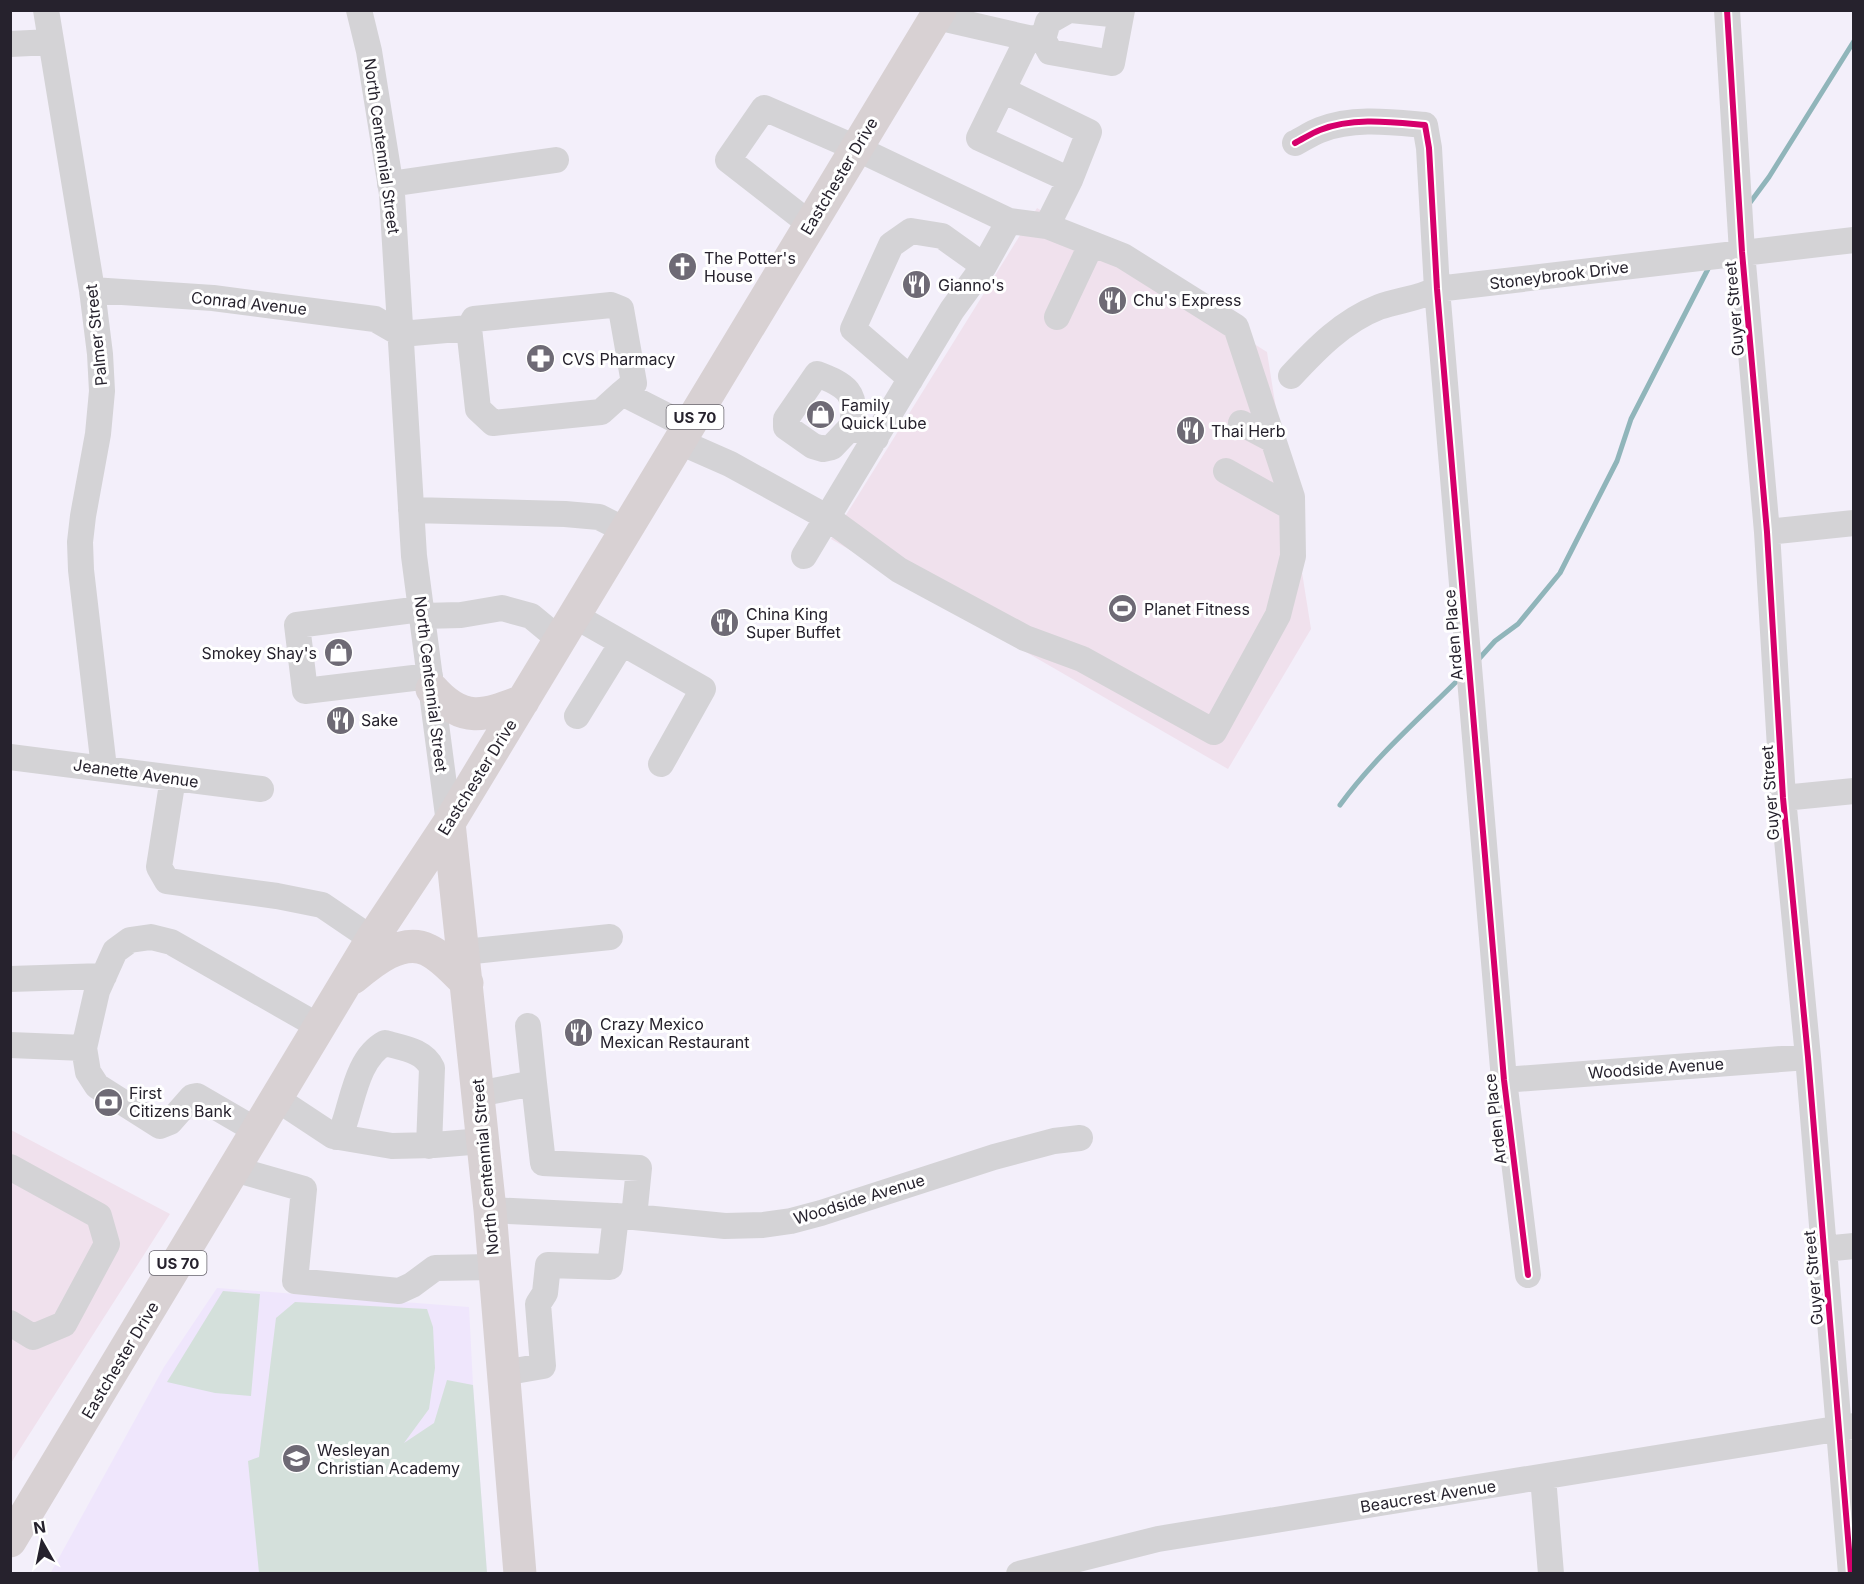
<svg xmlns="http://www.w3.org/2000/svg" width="1864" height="1584" font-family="Inter,sans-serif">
	<rect width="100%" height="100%" fill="#f3effa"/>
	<!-- commercial -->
	<path fill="#f0e1ed" d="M1037 208 1267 352 1311 629 1228 769 831 539Z
		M11 1130 170 1214 11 1463Z"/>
	<!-- built -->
	<path fill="#efe6fc" d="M217 1288 469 1307 473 1385 487 1573 50 1574 164 1367Z"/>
	<!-- green -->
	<path fill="#d4e0db" d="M223 1291 260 1294 251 1396 215 1393 167 1382Z
		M295 1302 427 1309 433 1327 435 1368 429 1409 404 1443 434 1423 447 1380 473 1385 487 1573H259L248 1461 259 1457 276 1318Z"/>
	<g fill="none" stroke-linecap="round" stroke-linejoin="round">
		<!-- stream -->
		<path stroke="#90b5ba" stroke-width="5" d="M1749 204 1769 177 1854 41
			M1477 661 1495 641 1518 624 1560 573 1617 461 1631 419 1710 265
			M1340 805C1375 757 1420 718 1462 676"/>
		<!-- minor -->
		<path stroke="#d4d3d6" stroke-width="26" d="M46 10 92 290 100 354 102 391 98 434 83 516 80 542 81 570 104 768
			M359 10 369 51 392 194 414 556 449 823
			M1071 10 1121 15
			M1727 10 1742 252 1767 532 1783 798 1808 1057 1851 1574
			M937 17 1028 38 1043 39 1050 52 1112 63 1122 10
			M1028 38 979 138 1070 180
			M1043 39 1048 22 1069 10
			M10 44 51 42
			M1003 90 1089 132 1070 180 1047 226
			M1295 143C1303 139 1312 133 1320 130 1353 117 1391 122 1425 125L1429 148 1437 289 1504 1080 1528 1275
			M390 184 556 160
			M92 290 213 298 375 319 401 334
			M1057 317 1091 245
			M469 328 474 319 611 305 621 309 634 383 622 393
			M401 334 469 328 478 409 493 423 601 412 622 393 689 427
			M1291 376C1316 349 1343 321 1379 307 1398 300 1419 299 1437 289L1854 240
			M911 379 853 329 891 245 911 231 942 236 984 266
			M1241 423 1273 440
			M852 426 832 447 823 449 813 446 786 427V419L817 374C846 385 858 392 852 426L876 438
			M680 442 730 464 828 518 899 570 1025 638 1082 659 1214 732 1278 615 1293 556 1292 497 1236 327 1123 256 1047 226 1009 221
			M1226 471 1292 508
			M411 510 565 514 599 517 627 531
			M1767 532 1854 523
			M804 556 952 310 984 266 1009 221 856 148 764 108 728 160 810 224
			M421 609 297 625 305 691 430 676
			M422 616 461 615 502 608 531 616 560 640
			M575 616 703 689 661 764
			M577 716 622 643
			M10 757 261 789
			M173 778 159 867 167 881 277 896 322 905 372 939
			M1783 798 1854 791
			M464 952 610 937
			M10 979 104 976
			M528 1026 534 1083
			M10 1045 84 1048
			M1504 1080 1808 1057
			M478 1094 534 1083 543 1163 639 1168 634 1217
			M277 1099 333 1136 392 1146 434 1145 483 1141
			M257 1131 197 1096 192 1097 170 1122 160 1126 97 1086 88 1072 84 1048 97 991 115 951 130 940 151 937 171 942 320 1027
			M337 1137 343 1127C353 1100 357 1058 385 1043 402 1048 424 1050 432 1068L429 1146
			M10 1167 99 1216 107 1244 64 1324 33 1337 10 1323
			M234 1169 304 1189 295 1281 399 1291 412 1285 435 1268 494 1267
			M490 1210 634 1217 725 1226 763 1225 791 1221 821 1213 994 1157 1054 1141 1080 1138
			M1823 1249 1854 1246
			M503 1373 543 1366 538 1304 545 1293 548 1265 610 1267 616 1216
			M1543 1477 1551 1574
			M1019 1574 1158 1539 1854 1426"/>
		<!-- major -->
		<path stroke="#d8d1d3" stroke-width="33" d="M432 689C463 724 484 716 523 701
			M449 823 490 1210 520 1574
			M353 978C372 962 402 937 428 950 443 957 455 972 467 983
			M10 1541 372 939 449 823 940 10"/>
		<defs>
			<path id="cycleway" d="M1727 10 1742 252 1767 532 1783 798 1808 1057 1851 1574
				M1295 143C1303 139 1312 133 1320 130 1353 117 1391 122 1425 125L1429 148 1437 289 1504 1080 1528 1275"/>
		</defs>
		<!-- cycleway casing -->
		<use href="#cycleway" stroke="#fff" stroke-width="10"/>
		<!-- cycleway -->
		<use href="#cycleway" stroke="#d6006c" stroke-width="6"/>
	</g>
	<!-- icons -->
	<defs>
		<symbol id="church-disc" viewBox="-11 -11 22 22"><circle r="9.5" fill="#6e6a75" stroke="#fff"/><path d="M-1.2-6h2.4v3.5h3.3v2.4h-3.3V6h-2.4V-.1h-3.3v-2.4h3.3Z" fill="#fff"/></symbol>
		<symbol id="restaurant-disc" viewBox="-11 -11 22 22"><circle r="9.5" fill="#6e6a75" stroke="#fff"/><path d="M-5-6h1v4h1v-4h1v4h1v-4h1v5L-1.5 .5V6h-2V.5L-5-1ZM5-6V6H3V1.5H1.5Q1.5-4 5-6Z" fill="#fff"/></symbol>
		<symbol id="pharmacy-disc" viewBox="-11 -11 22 22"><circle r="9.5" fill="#6e6a75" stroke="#fff"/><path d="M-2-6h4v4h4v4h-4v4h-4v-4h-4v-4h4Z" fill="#fff"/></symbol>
		<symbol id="shop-disc" viewBox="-11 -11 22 22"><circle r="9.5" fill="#6e6a75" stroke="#fff"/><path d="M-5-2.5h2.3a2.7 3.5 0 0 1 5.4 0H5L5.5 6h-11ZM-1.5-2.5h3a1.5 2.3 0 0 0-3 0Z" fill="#fff"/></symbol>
		<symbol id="stadium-disc" viewBox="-11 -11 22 22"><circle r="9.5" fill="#6e6a75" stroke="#fff"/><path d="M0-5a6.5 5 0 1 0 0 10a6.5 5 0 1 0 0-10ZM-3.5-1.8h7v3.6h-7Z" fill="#fff"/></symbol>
		<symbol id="bank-disc" viewBox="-11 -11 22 22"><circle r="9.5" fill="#6e6a75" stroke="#fff"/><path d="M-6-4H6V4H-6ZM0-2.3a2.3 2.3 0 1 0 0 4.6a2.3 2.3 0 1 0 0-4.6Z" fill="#fff"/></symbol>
		<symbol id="school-disc" viewBox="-11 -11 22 22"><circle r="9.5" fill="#6e6a75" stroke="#fff"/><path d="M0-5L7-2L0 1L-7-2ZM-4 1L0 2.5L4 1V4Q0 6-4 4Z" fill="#fff"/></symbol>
	</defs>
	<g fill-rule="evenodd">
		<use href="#church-disc" x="666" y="250" width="33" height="33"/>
		<use href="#restaurant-disc" x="900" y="268" width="33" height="33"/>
		<use href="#restaurant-disc" x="1096" y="284" width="33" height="33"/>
		<use href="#pharmacy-disc" x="524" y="342" width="33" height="33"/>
		<use href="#shop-disc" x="804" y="398" width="33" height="33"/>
		<use href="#restaurant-disc" x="1174" y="414" width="33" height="33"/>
		<use href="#stadium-disc" x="1106" y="592" width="33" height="33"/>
		<use href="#restaurant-disc" x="708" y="606" width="33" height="33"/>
		<use href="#shop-disc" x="322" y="636" width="33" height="33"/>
		<use href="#restaurant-disc" x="324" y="704" width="33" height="33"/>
		<use href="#restaurant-disc" x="562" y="1016" width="33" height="33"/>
		<use href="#bank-disc" x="92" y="1086" width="33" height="33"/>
		<use href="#school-disc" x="280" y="1442" width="33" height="33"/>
	</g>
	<g text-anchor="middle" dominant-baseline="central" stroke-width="6" stroke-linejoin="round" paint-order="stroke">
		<!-- shield labels -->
		<g fill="#fff" stroke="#67646c" stroke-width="1.5">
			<rect x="666.5" y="405" width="57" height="24" rx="4.5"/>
			<rect x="149.5" y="1251" width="57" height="24" rx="4.5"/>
		</g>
		<g font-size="15" font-weight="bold" fill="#26222d">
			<text x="695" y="417">US 70</text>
			<text x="178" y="1263">US 70</text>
		</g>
		<!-- street labels -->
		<g font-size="16" fill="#26222d" stroke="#fff">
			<text transform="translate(382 146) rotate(82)">North Centennial Street</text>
			<text transform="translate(839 176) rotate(-59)">Eastchester Drive</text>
			<text transform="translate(1559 275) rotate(-7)">Stoneybrook Drive</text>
			<text transform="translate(249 303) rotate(6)">Conrad Avenue</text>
			<text transform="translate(1734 309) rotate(-95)">Guyer Street</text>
			<text transform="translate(96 335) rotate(-96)">Palmer Street</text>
			<text transform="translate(1453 635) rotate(-95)">Arden Place</text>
			<text transform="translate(431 684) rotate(83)">North Centennial Street</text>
			<text transform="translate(136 773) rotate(8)">Jeanette Avenue</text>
			<text transform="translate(477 777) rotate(-58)">Eastchester Drive</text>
			<text transform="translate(1770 793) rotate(-94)">Guyer Street</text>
			<text transform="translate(1656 1068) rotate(-4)">Woodside Avenue</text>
			<text transform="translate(1495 1119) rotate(-97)">Arden Place</text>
			<text transform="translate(485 1167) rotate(-95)">North Centennial Street</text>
			<text transform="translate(859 1199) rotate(-17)">Woodside Avenue</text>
			<text transform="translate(1813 1278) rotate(-95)">Guyer Street</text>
			<text transform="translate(120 1360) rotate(-59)">Eastchester Drive</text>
			<text transform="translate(1428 1496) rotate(-9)">Beaucrest Avenue</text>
		</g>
		<!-- poi labels -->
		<g font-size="16" fill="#26222d" stroke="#fff" text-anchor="start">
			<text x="704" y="258">The Potter's<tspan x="704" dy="18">House</tspan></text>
			<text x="938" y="285">Gianno's</text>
			<text x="1133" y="300">Chu's Express</text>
			<text x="562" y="359">CVS Pharmacy</text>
			<text x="841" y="405">Family<tspan x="841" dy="18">Quick Lube</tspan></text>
			<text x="1211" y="431">Thai Herb</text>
			<text x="1144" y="609">Planet Fitness</text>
			<text x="746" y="614">China King<tspan x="746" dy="18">Super Buffet</tspan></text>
			<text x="317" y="653" text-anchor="end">Smokey Shay's</text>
			<text x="361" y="720">Sake</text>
			<text x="600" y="1024">Crazy Mexico<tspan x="600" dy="18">Mexican Restaurant</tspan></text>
			<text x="129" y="1093">First<tspan x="129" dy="18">Citizens Bank</tspan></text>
			<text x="317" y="1450">Wesleyan<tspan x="317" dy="18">Christian Academy</tspan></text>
		</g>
	</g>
	<!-- border -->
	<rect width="1864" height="1584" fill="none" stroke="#26222d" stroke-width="24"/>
	<!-- north arrow -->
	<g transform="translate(42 1542) rotate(351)" stroke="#ffffff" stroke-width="4.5" paint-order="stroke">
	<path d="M0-4.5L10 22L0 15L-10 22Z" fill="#26222d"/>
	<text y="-9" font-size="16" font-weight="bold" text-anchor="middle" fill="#26222d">N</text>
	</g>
</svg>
